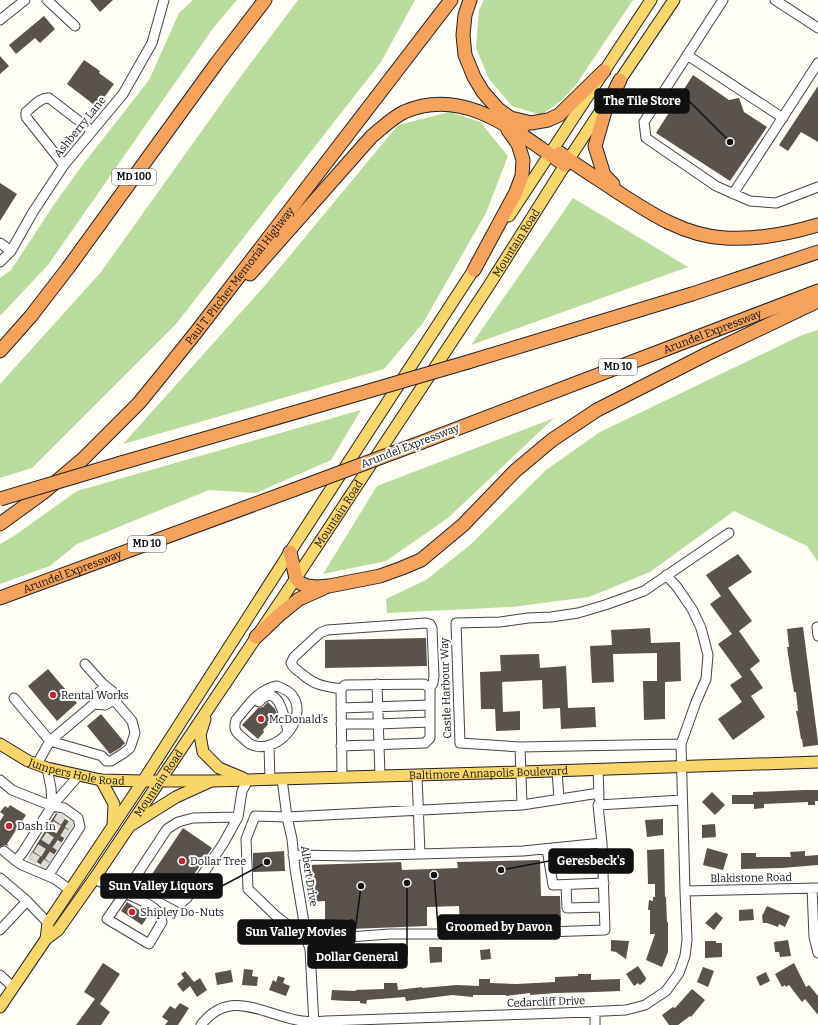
<svg xmlns="http://www.w3.org/2000/svg" width="818" height="1025" font-family="Bitter,serif">
	<rect width="100%" height="100%" fill="#fffdf5"/>
	<!-- forest -->
	<path fill="#b9dc9c" d="M193 0H237L214 27 48 265 0 316V278L11 270 53 206 81 167 149 80 179 13Z
		M298 0H415L381 62 176 324 32 468 0 478V384L101 272 241 76Z
		M484 0H633L575 86 562 100 541 115 512 106 489 79 476 48 479 10Z
		M450 112 480 122 508 156 486 213 423 323 384 369 123 444 268 282 398 125Z
		M573 198 688 267 471 345Z
		M818 330V562L807 546 734 511 650 572 589 597 512 607 387 613 386 599 426 580 470 545 546 470 600 432 802 335Z
		M361 410 331 460 256 493 209 490 77 544 50 566 0 584V544L14 536 77 491Z
		M554 418 448 518 386 561 323 574 377 486Z"/>
	<!-- building -->
	<path fill="#5a524d" d="M90 0H113L100 12Z
		M44 16 55 29 40 43 35 38 16 54 9 45Z
		M0 56 9 66 0 74Z
		M84 60 100 71 99 73 114 84 97 107 67 84Z
		M693 75 729 100 739 98 744 112 767 127 730 181 656 133Z
		M818 86V142L801 132 788 151 779 145Z
		M0 183 17 194 0 221Z
		M738 554 752 572 728 588 752 621 739 631 760 661 750 669 763 688 751 696 765 717 733 740 718 719 742 702 730 685 742 677 718 644 732 634 710 604 721 596 706 575Z
		M803 627 818 742V745L803 747 802 739H801L798 721 796 711H798L796 692H794L791 674 787 647H789L787 629Z
		M650 628 651 643 680 642 681 681 665 682V719L644 720 643 681H657V653L613 654 614 682 592 683 590 646 612 645 611 630Z
		M426 638 427 666 325 668V640Z
		M539 654 540 668 566 666 568 708 595 707 596 727 561 729 560 708 543 709 542 680 502 682 503 712 520 711V730L496 731 495 709H481L480 672 501 671 500 655Z
		M48 669 77 703 57 721 28 686Z
		M268 702 275 709 277 714 263 730 264 732 258 739 242 725 258 708 263 707Z
		M101 714 125 743 120 748 110 754 87 726Z
		M804 790H818V801H815V805H808V802L764 804V808L754 809V804H732V795H753V792Z
		M712 792 725 805 715 815 702 802Z
		M10 805 26 815 7 844 9 846 5 845 0 847V821L4 815 0 812 5 806 8 808Z
		M56 813 73 824 46 868 29 857Z
		M663 819V835L647 837 645 820Z
		M715 824 716 837 702 838V825Z
		M183 828 212 848 180 895 160 881 161 880 152 874Z
		M707 848 728 854 723 870 703 865Z
		M664 849 665 897H666L667 922H668V952L662 967 646 960 655 934H650V910H648L649 900 653 901V897H655V884H648L647 850Z
		M284 851 285 871 253 872V853Z
		M805 851V856L818 855V865L782 868 741 869V853H756V857H791L790 852Z
		M540 860 541 896H560L561 920 460 924 459 906 427 907V926L350 929V919L325 920V901L308 902 307 865 401 862 402 870 458 868 457 862Z
		M127 902 148 916 142 925 121 911Z
		M767 906 790 916 785 927 779 924 778 927 767 923H763L762 916Z
		M753 909 754 920 739 921V910Z
		M716 912 723 918 714 930 705 923Z
		M611 940 629 941 626 959 616 952 611 951Z
		M788 940 791 956 780 957 779 952H775L774 942Z
		M705 941H716V943H722V957L705 958Z
		M429 947H442V962L430 963Z
		M490 949 491 959 481 960 480 950Z
		M103 963 120 974 100 1004 110 1012 101 1025H76L95 999 84 992Z
		M794 963 806 987 809 985 818 996V1015L805 999 802 1002 789 985 786 987 785 985 782 987 775 974Z
		M638 966 646 978 645 981 640 985 638 983 634 986 626 974Z
		M703 967 714 971 708 987 697 982Z
		M244 969 253 970 252 976 258 977 257 986 242 985Z
		M231 970 233 982 217 985 215 973Z
		M185 971 194 982 200 978 207 990 197 997 190 986 183 992 177 984 184 978 181 974Z
		M766 972 770 981 760 986 756 977Z
		M578 974H591V980L620 979V991L596 992 556 993 530 995V993L506 996V995H473V997L452 995 406 1001 405 997 367 1000 366 1004 360 1003V1001H347L331 1000 332 990 356 991 355 990 384 989V983H397L398 990 422 987V988L457 985 479 986V979H490V983L516 984 555 982V977L578 976Z
		M278 976 285 978 283 983 290 986 286 996 269 990 273 980 276 982Z
		M692 989 705 1000 691 1017 690 1016 678 1025H669L662 1015 673 1007 675 1008Z
		M180 1003 189 1008 178 1025H165L168 1021 162 1017 170 1006 175 1009Z"/>
	<g fill="none" stroke-linecap="round" stroke-linejoin="round">
		<!-- minor-tunnel -->
		<path stroke="#dbdad3" stroke-width="9" stroke-dasharray="9 4.5" stroke-linecap="butt" d="M56 816 73 827
			M51 825 68 835
			M44 836 60 847
			M36 848 53 859
			M30 856 48 867"/>
		<defs>
			<path id="minor" d="M47 0 75 26
				M723 0 644 122 646 138 716 186 750 201 776 203 818 187
				M775 0 818 28
				M0 20 25 0
				M687 55 783 118
				M64 165 26 117V112C33 107 40 97 49 98L92 131
				M733 194 818 63
				M0 243 11 251
				M0 262 11 251 33 212 64 165 123 94 152 43 164 0
				M817 627 818 636
				M377 684 380 776
				M277 686C282 688 289 691 292 695 310 718 276 757 250 744 248 743 245 740 243 738 236 733 233 729 236 720 248 706 257 690 277 686Z
				M106 687 99 692 94 704 105 705 114 700
				M341 689C324 686 316 686 302 674 298 671 293 668 291 663L294 657 320 633 327 630 426 623 430 624 432 628 434 676 433 683 430 688
				M14 698 50 741 94 704
				M259 702C278 680 285 719 288 732
				M341 708 430 705
				M341 724H378L430 722
				M681 744 520 747 460 743 456 623 500 622 528 618 551 617 578 613 605 605 644 591 729 533
				M269 746 270 779
				M341 746 425 743 430 738V688L424 684 345 685 341 689 342 777
				M520 747 522 805
				M37 764 50 741 102 756 106 761H111L124 753 130 748 135 733 132 721 114 700 113 692 102 683 85 664
				M47 768 51 788 52 806
				M598 769 599 798
				M557 771 559 799
				M417 775 420 854
				M282 779 287 817 292 839 295 869 307 940 310 949 314 1025
				M0 780 12 790 52 806 64 808 78 818 80 827 48 876
				M599 793 522 805 287 817 255 816 246 839 248 889 275 915 307 940 390 934H487L605 930 602 843 598 805 682 800
				M547 849 553 885 604 883
				M4 851 16 861
				M293 855 353 856 420 854 523 851 602 843
				M0 878 27 901
				M134 878 181 903 187 898 223 844 238 817 242 791 248 780
				M94 879 125 893 167 829 178 822 193 818 238 817
				M566 885 567 908 604 907
				M812 888 814 937 818 953
				M70 890 55 879 22 865 16 861 23 852 52 806 79 775
				M685 891 818 888
				M125 893C135 898 148 902 156 910 159 913 161 918 162 922L149 944 107 919Z
				M0 930 27 901 48 923
				M0 975 13 987
				M595 1012V1025
				M201 1025C228 990 257 1011 292 1019 303 1022 314 1022 326 1021L562 1013 626 1010 645 1005 666 991 679 973 685 956 687 940 685 891 681 744 696 702 706 679 708 655 701 628 692 609 677 587 666 575"/>
			<g id="major">
				<path d="M616 86 674 0"/>
				<path d="M509 216 651 0"/>
				<path d="M205 719 200 735 203 752 219 768 243 778"/>
				<path id="s1" d="M0 744 28 761 47 768 101 780 143 781H213L521 772 818 762"/>
				<path d="M101 780 114 804 113 826"/>
				<path d="M133 824 176 797 209 782"/>
				<path d="M46 939 48 923 143 781 290 552 478 263"/>
				<path id="s2" d="M0 1007 46 939 58 930 94 879 296 578 488 287 565 165 605 104"/>
			</g>
			<g id="highway">
				<path d="M470 0 465 15 463 35 465 55 474 77 483 92 498 109 523 127"/>
				<path d="M515 119 531 123 548 120 559 115 604 71"/>
				<path d="M560 153C577 166 595 177 613 189 647 211 683 236 725 238 757 240 788 234 818 225"/>
				<path d="M613 184 604 175 595 146 605 111 620 80"/>
				<path d="M474 270 516 192 522 176 523 160 518 144 508 130"/>
				<path d="M250 274 372 136C382 128 392 118 404 112 465 85 517 133 565 165"/>
				<path d="M0 351 31 316 68 268 216 64 265 0"/>
				<path d="M468 362 692 294 818 252"/>
				<path id="s3" d="M417 444 818 291"/>
				<path d="M121 463 355 395"/>
				<path id="s4" d="M0 524 44 492 83 459 139 403 161 376 197 331 451 0"/>
				<path d="M290 552 296 578 300 583 307 586 317 587 329 586 380 576 402 568 421 560 463 525 515 471 552 440 597 410 707 354 818 301"/>
				<path id="s5" d="M0 598 293 490"/>
				<path d="M256 637 278 616 299 599 324 588"/>
			</g>
		</defs>
		<!-- minor casing -->
		<use href="#minor" stroke="#444" stroke-width="11"/>
		<!-- major casing -->
		<use href="#major" stroke="#222" stroke-width="13"/>
		<!-- highway casing -->
		<use href="#highway" stroke="#222" stroke-width="15"/>
		<!-- minor -->
		<use href="#minor" stroke="#fff" stroke-width="9"/>
		<!-- major -->
		<use href="#major" stroke="#f9d66b" stroke-width="11"/>
		<!-- highway -->
		<use href="#highway" stroke="#f5a25d" stroke-width="13"/>
		<defs>
			<path id="highway-bridge" d="M355 395 468 362
				M293 490 417 444
				M0 499 121 463"/>
		</defs>
		<!-- highway-bridge casing -->
		<use href="#highway-bridge" stroke="#222" stroke-width="15" stroke-linecap="butt"/>
		<!-- highway-bridge -->
		<use href="#highway-bridge" stroke="#f5a25d" stroke-width="13"/>
	</g>
	<!-- markers -->
	<g fill="#c4262e" stroke="#fff" stroke-width="1.5">
		<circle cx="53" cy="695" r="4"/>
		<circle cx="261" cy="719" r="4"/>
		<circle cx="9" cy="826" r="4"/>
		<circle cx="182" cy="861" r="4"/>
		<circle cx="132" cy="912" r="4"/>
	</g>
	<g text-anchor="middle" dominant-baseline="central" stroke-width="4" stroke-linejoin="round" paint-order="stroke">
		<!-- shield labels -->
		<g fill="#fff" stroke="#585858" stroke-width="1">
			<rect x="112" y="169" width="44" height="16" rx="3"/>
			<rect x="599" y="359" width="38" height="16" rx="3"/>
			<rect x="128" y="536" width="38" height="16" rx="3"/>
		</g>
		<g font-size="10" font-weight="bold" fill="#111">
			<text x="134" y="177">MD 100</text>
			<text x="618" y="367">MD 10</text>
			<text x="147" y="544">MD 10</text>
		</g>
		<!-- street labels -->
		<g font-size="11" fill="#111" stroke="#fff">
			<text transform="translate(80 127) rotate(-51)">Ashberry Lane</text>
			<text stroke="none"><textPath href="#s2" startOffset="923">Mountain Road</textPath></text>
			<text stroke="none"><textPath href="#s4" startOffset="347">Paul T. Pitcher Memorial Highway</textPath></text>
			<text stroke="none"><textPath href="#s3" startOffset="316">Arundel Expressway</textPath></text>
			<text transform="translate(410 446) rotate(-21)">Arundel Expressway</text>
			<text stroke="none"><textPath href="#s2" startOffset="599">Mountain Road</textPath></text>
			<text stroke="none"><textPath href="#s5" startOffset="77">Arundel Expressway</textPath></text>
			<text transform="translate(446 688) rotate(-92)">Castle Harbour Way</text>
			<text stroke="none"><textPath href="#s1" startOffset="83">Jumpers Hole Road</textPath></text>
			<text stroke="none"><textPath href="#s1" startOffset="496">Baltimore Annapolis Boulevard</textPath></text>
			<text stroke="none"><textPath href="#s2" startOffset="275">Mountain Road</textPath></text>
			<text transform="translate(309 876) rotate(81)">Albert Drive</text>
			<text transform="translate(751 878) rotate(-1)">Blakistone Road</text>
			<text transform="translate(546 1002) rotate(-2)">Cedarcliff Drive</text>
		</g>
		<!-- poi labels -->
		<g font-size="11" fill="#111" stroke="#fff" text-anchor="start">
			<text x="61" y="695">Rental Works</text>
			<text x="269" y="719">McDonald's</text>
			<text x="17" y="826">Dash In</text>
			<text x="190" y="861">Dollar Tree</text>
			<text x="140" y="912">Shipley Do-Nuts</text>
		</g>
	</g>
	<!-- callouts -->
	<path fill="none" stroke="#111" stroke-width="1.5" d="M730 142L689 101M501 870L549 861M267 862L222 886M434 875L438 927M361 886L355 932M407 883L407 956"/>
	<g fill="#111" stroke="#fff" stroke-width="1.5">
		<circle cx="730" cy="142" r="4"/>
		<circle cx="501" cy="870" r="4"/>
		<circle cx="267" cy="862" r="4"/>
		<circle cx="434" cy="875" r="4"/>
		<circle cx="361" cy="886" r="4"/>
		<circle cx="407" cy="883" r="4"/>
	</g>
	<g fill="#111" stroke="#111" stroke-width="1.5">
		<rect x="595" y="89" width="94" height="24" rx="4"/>
		<rect x="549" y="849" width="84" height="24" rx="4"/>
		<rect x="101" y="874" width="121" height="24" rx="4"/>
		<rect x="438" y="915" width="122" height="24" rx="4"/>
		<rect x="238" y="920" width="117" height="24" rx="4"/>
		<rect x="308" y="944" width="99" height="24" rx="4"/>
	</g>
	<g font-size="12" text-anchor="middle" font-weight="bold" fill="#fff">
		<text x="642" y="105">The Tile Store</text>
		<text x="591" y="865">Geresbeck's</text>
		<text x="161" y="890">Sun Valley Liquors</text>
		<text x="499" y="931">Groomed by Davon</text>
		<text x="296" y="936">Sun Valley Movies</text>
		<text x="357" y="961">Dollar General</text>
	</g>
</svg>
